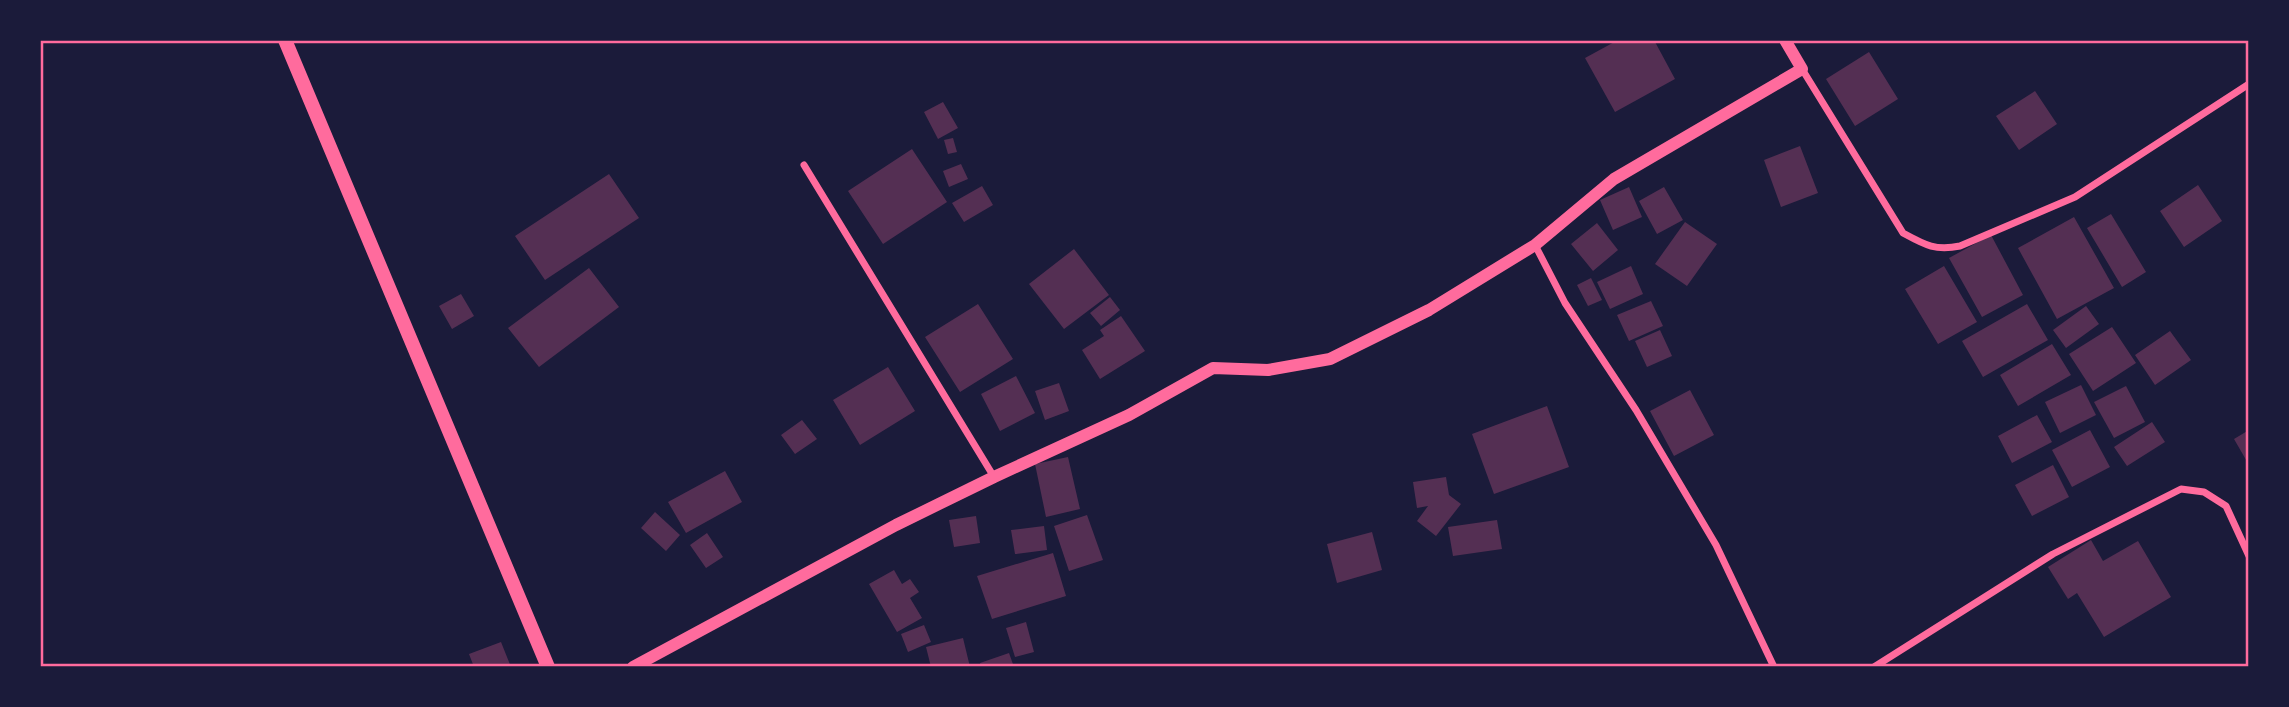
<svg xmlns="http://www.w3.org/2000/svg" width="2289" height="707" font-family="'DM Sans',sans-serif">
	<rect width="100%" height="100%" fill="#1b1b3a"/>
	<!-- building -->
	<path fill="#542f53" d="M1618 40H1654L1675 79 1615 112 1585 58Z
		M1869 52 1898 99 1855 126 1826 79Z
		M2035 91 2057 124 2019 150 1996 116Z
		M943 102 958 128 938 139 924 112Z
		M953 138 957 152 948 154 944 140Z
		M1800 146 1818 193 1781 207 1764 160Z
		M912 149 947 202 883 244 848 191Z
		M961 164 968 179 949 187 943 171Z
		M609 174 639 218 545 280 515 236Z
		M2198 185 2222 221 2184 247 2160 211Z
		M982 186 993 205 964 222 952 203Z
		M1629 187 1642 217 1613 230 1600 200Z
		M1664 187 1683 220 1657 234 1639 201Z
		M2111 214 2146 272 2122 287 2087 228Z
		M2074 217 2114 288 2057 319 2018 248Z
		M1685 222 1717 244 1687 286 1655 264Z
		M1597 223 1618 250 1593 271 1571 244Z
		M1991 235 2023 295 1982 317 1949 258Z
		M1074 249 1109 295 1064 329 1029 284Z
		M1631 266 1643 294 1610 309 1597 282Z
		M1944 266 1977 322 1938 344 1905 289Z
		M589 268 619 307 539 367 508 328Z
		M1591 278 1602 300 1588 306 1577 285Z
		M461 294 474 316 452 329 439 306Z
		M1110 297 1120 310 1101 326 1090 313Z
		M1651 301 1663 326 1629 341 1617 315Z
		M978 304 1013 359 960 392 925 337Z
		M2027 304 2048 340 1983 377 1962 341Z
		M2086 306 2099 324 2066 348 2053 330Z
		M1121 316 1145 351 1100 379 1082 350 1104 336 1100 330Z
		M2112 327 2136 363 2093 391 2069 354Z
		M1660 330 1672 356 1647 367 1635 341Z
		M2170 331 2191 360 2155 385 2135 355Z
		M2052 344 2071 375 2018 406 2000 375Z
		M888 367 915 411 860 445 833 400Z
		M1016 376 1035 413 1000 431 981 394Z
		M1059 383 1069 411 1045 420 1035 391Z
		M2081 385 2096 415 2060 433 2045 402Z
		M2126 386 2145 422 2114 438 2094 402Z
		M1690 390 1714 435 1674 456 1650 411Z
		M1547 406 1569 467 1494 494 1472 434Z
		M2037 415 2052 442 2012 463 1998 436Z
		M802 420 817 439 795 454 781 435Z
		M2152 422 2165 442 2127 466 2114 447Z
		M2090 430 2110 467 2072 487 2052 450Z
		M2249 430V465L2234 439Z
		M1068 457 1080 509 1046 517 1035 464Z
		M2053 465 2069 497 2032 516 2015 485Z
		M725 471 742 502 686 533 668 502Z
		M1446 477 1449 495 1461 504 1436 536 1417 521 1428 506 1417 508 1413 482Z
		M655 512 680 535 666 551 641 528Z
		M1087 515 1103 560 1069 571 1054 526Z
		M976 516 980 543 954 547 949 520Z
		M1497 520 1502 549 1453 556 1448 527Z
		M1044 526 1047 550 1015 554 1011 530Z
		M1372 532 1382 570 1337 583 1327 544Z
		M707 533 723 557 706 568 690 545Z
		M2091 540 2103 561 2138 541 2171 597 2104 637 2077 593 2068 599 2048 567Z
		M1053 553 1066 596 992 619 977 576Z
		M894 570 902 584 910 579 919 592 910 598 922 618 897 632 869 584Z
		M1026 622 1034 652 1015 657 1006 628Z
		M924 625 931 642 908 652 901 634Z
		M963 638 970 667H931L926 647Z
		M501 642 511 667H474L469 654Z
		M1009 653 1014 667H981L980 663Z"/>
	<g fill="none" stroke-linecap="round" stroke-linejoin="round">
		<!-- minor -->
		<path stroke="#ff6b9d" stroke-width="7" d="M1802 69 1903 233C1925 245 1935 251 1960 246L2075 197 2249 84
			M804 165 994 477
			M1535 245 1565 303 1636 410 1716 545 1774 667
			M1874 667 2053 554 2181 489 2204 492 2226 506 2249 556"/>
		<!-- tertiary -->
		<path stroke="#ff6b9d" stroke-width="12" d="M633 667 896 525 994 477 1129 415 1213 368 1268 370 1330 359 1429 310 1535 245 1614 179 1802 69 1785 40"/>
		<!-- secondary -->
		<path stroke="#ff6b9d" stroke-width="14" d="M285 40 548 667"/>
	</g>
	<!-- border -->
	<rect width="2289" height="707" fill="none" stroke="#1b1b3a" stroke-width="84"/>
	<rect x="42" y="42" width="2205" height="623" fill="none" stroke="#ff6b9d" stroke-width="2.5"/>
</svg>
